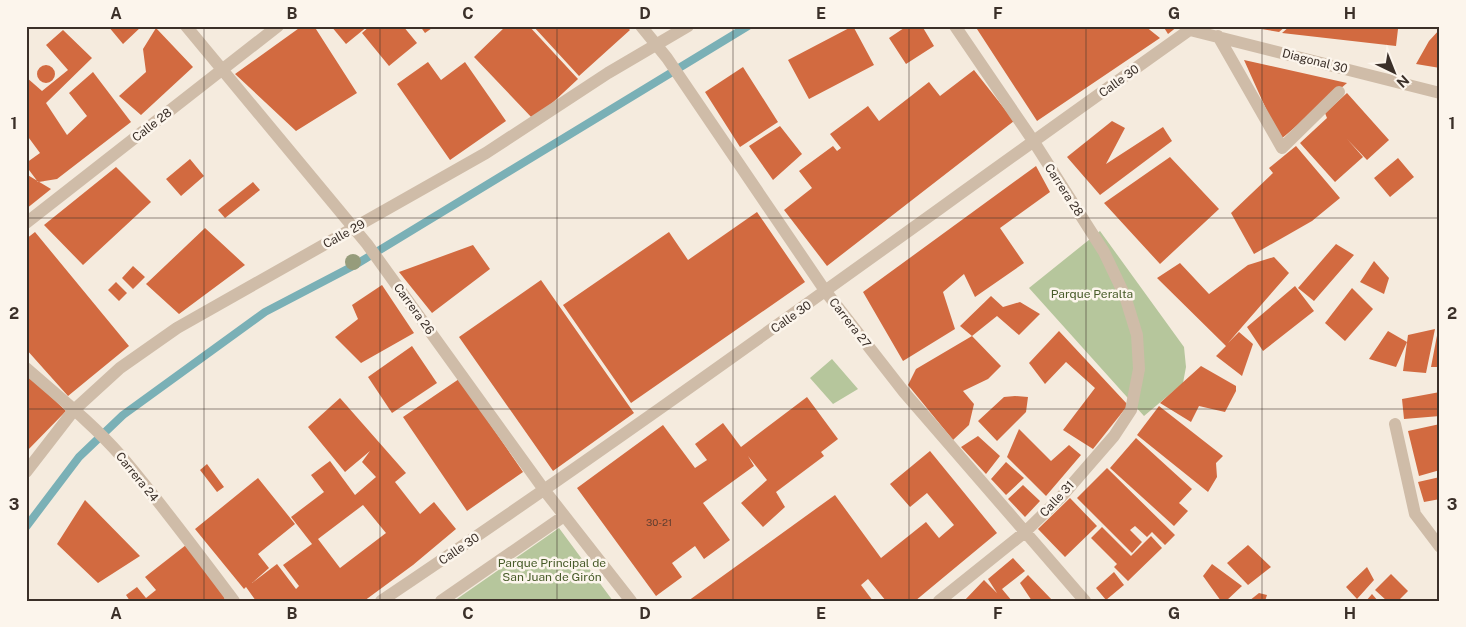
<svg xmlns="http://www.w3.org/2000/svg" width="1466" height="627" font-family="'Public Sans',sans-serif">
	<rect width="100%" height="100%" fill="#f5ebde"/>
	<!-- green -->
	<path fill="#b6c69c" d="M1100 231 1184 347 1186 367 1183 383 1144 416 1029 288Z
		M832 359 858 389 833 404 810 378Z
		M559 528 613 601H454Z"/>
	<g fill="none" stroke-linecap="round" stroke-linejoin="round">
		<!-- stream -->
		<path stroke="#7ab0b6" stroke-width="8" d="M26 527 79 457 123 415 265 312 355 265 748 26"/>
	</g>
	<!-- building -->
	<path fill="#d26a40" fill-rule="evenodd" d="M108 26H142L123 44Z
		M302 26H314L357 93 296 131 235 74Z
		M331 26H368L346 44Z
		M370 26H403L417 43 389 66 362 33Z
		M420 26H435L425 33Z
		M506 26H529L578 79 534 120 474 57Z
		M533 26H626L630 30 579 76Z
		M853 26 874 65 809 99 788 60Z
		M907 26H922L934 46 906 64 889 38Z
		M975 26H1145L1160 38 1037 121Z
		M1163 26H1178L1168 34Z
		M1243 26H1286L1279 32Z
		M1290 26H1371L1398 29 1396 46 1282 33Z
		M156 28 193 67 141 115 119 96 146 72 143 49Z
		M1440 29V68L1416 64 1429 41Z
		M63 30 92 58 46 103 67 135 87 116 69 93 93 72 131 122 57 179 38 182 26 166V163L40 153 26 134V77L42 91 68 70 46 45Z
		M1244 60 1347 83 1280 140Z
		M428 62 441 80 465 62 506 121 450 160 397 84Z
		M37 74a9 9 0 1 1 18 0a9 9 0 1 1-18 0Z
		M743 67 778 122 740 147 705 92Z
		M974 70 1014 121 827 266 784 210 812 188 799 171 833 146 837 151 841 148 830 134 868 106 879 121 929 82 940 96Z
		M1347 93 1389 140 1367 160 1347 139 1363 157 1335 182 1300 143 1327 118 1325 113Z
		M1112 121 1125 128 1106 164 1163 127 1172 141 1100 195 1067 157Z
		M780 126 802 154 773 180 749 146Z
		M1296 146 1340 198 1312 221 1254 254 1231 213 1273 173 1269 168Z
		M1170 157 1219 209 1160 264 1104 203Z
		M1398 158 1414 177 1390 197 1374 178Z
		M190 159 204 176 181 196 166 179Z
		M1036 166 1050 192 1000 228 1024 263 975 297 964 274 943 292 955 329 903 361 863 292Z
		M116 167 151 202 83 265 44 225Z
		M26 174 51 189 26 209Z
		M253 182 260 190 225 218 218 210Z
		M757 212 805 282 631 403 563 305 669 232 688 260Z
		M205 228 245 265 179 314 146 284Z
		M35 232 129 346 68 396 26 349V239Z
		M1336 244 1354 255 1314 301 1298 288Z
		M473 245 490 269 432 313 399 272Z
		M1274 257 1289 273 1228 343 1239 332 1253 344 1242 376 1216 356 1226 346 1157 278 1180 263 1209 294 1248 265Z
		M1374 261 1389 278 1384 294 1360 282Z
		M133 266 145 277 133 289 122 278Z
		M541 280 634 413 553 471 459 337Z
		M116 282 127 293 119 301 108 290Z
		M382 285 414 333 361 363 335 337 358 319 352 305Z
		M1295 286 1314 311 1263 351 1247 327Z
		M1352 288 1373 309 1345 341 1325 323Z
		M991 296 1003 307 1020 302 1040 314 1019 335 997 316 972 336 1001 366 988 379 963 391 974 404 969 425 953 440 908 385 916 369 972 336 960 326Z
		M1439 325 1440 367H1431Z
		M1435 329 1426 373 1403 371 1408 335Z
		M1059 331 1128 405 1093 449 1063 430 1095 388 1066 362 1045 384 1029 363Z
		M1388 331 1407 342 1396 367 1369 359Z
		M412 346 437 383 392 413 368 377Z
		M1201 366 1236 386V391L1225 412 1199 406 1191 422 1160 403Z
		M26 373 66 411 26 452Z
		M459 379 523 472 467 511 403 417Z
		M1440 392V416L1404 419 1402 399Z
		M1015 396 1028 397 1026 412 997 441 978 421 1004 397Z
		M807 397 838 439 821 452 824 456 776 492 785 507 763 527 741 503 767 480 748 456 754 466 703 503 730 540 704 559 695 546 672 563 682 577 656 596 577 488 663 425 695 468 707 460 695 444 723 423 741 447Z
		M340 398 406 473 395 482 420 514 434 502 456 529 413 565 364 601H256L246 587 244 589 195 529 258 478 295 524 258 554 269 568 252 583 277 564 296 589 299 586 283 565 312 544 291 517 324 492 311 475 330 461 355 495 376 477 362 462 370 451 345 472 308 427ZM363 505 386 533 340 568 318 539Z
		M1159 406 1223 456 1216 463 1217 477 1208 492 1137 435Z
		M1440 424V470L1419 476 1408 431Z
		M1019 429 1051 461 1069 445 1081 455 1046 496 1007 457Z
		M978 436 1000 456 986 474 961 447Z
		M1136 438 1192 489 1179 503 1188 511 1174 526 1110 468Z
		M930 451 997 533 915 601H886L868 579 861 585 873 601H688L835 495 881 558 926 522 939 538 954 525 927 493 910 507 890 484Z
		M1006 462 1024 478 1006 495 991 479Z
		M207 464 224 487 217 492 200 470Z
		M1107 468 1175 535 1165 545 1152 532 1147 537 1135 526 1130 530 1142 542 1132 553 1077 498Z
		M1440 477V499L1424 502 1418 482Z
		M1023 485 1040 501 1025 517 1008 499Z
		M1070 498 1097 526 1065 557 1038 529Z
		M85 500 140 556 98 583 57 544Z
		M1102 527 1131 556 1151 536 1162 548 1128 581 1114 567 1117 564 1091 538Z
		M186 545 227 596 222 601H130L126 595 137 587 146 598 156 590 145 577Z
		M1248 545 1271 567 1248 585 1227 563Z
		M1013 558 1025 571 1002 589 1012 601H964L984 580 997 593 988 579Z
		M1212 564 1242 586 1226 601H1221L1203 576Z
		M1367 567 1374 580 1357 599 1346 587Z
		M1114 572 1124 585 1106 600 1096 588Z
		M1391 574 1408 591 1398 601H1387L1375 590Z
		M1028 575 1053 601H1032L1020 583Z
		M1259 593 1267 595 1265 601H1249Z
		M1372 594 1378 601H1366Z"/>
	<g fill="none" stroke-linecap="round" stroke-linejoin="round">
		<!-- minor -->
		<path stroke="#cfbca8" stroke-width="12" d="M186 26 367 244 545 491 631 601
			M641 26 667 58 826 292 904 392 1085 601
			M1190 30 1440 93
			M1218 36 1282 148 1339 92
			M26 223 278 26
			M26 368C58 396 93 424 121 456 161 503 197 552 234 601
			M1395 424 1415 514 1440 547
			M26 472 74 410 120 368 177 328 486 153 608 73 688 26
			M381 601C657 416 924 218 1195 26
			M441 601 564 516
			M939 601 1025 532 1061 497 1114 436 1131 410 1139 369 1137 335 1125 296 1104 252 1034 142 955 26"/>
	</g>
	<!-- trees -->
	<circle fill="#969c7b" cx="353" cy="262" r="8"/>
	<!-- grid -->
	<path fill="none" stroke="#3b3029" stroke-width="1" stroke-opacity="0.55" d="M204 26V601M380 26V601M557 26V601M733 26V601M909 26V601M1086 26V601M1262 26V601M26 218H1440M26 409H1440"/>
	<g text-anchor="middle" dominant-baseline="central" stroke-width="5" stroke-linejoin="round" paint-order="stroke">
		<!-- number labels -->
		<g font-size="10" fill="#613e2f">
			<text x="659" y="522">30-21</text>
		</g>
		<!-- street labels -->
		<g font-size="12" fill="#3b3029" stroke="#fcf5ec">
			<text transform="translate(1315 61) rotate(14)">Diagonal 30</text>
			<text transform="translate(1119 81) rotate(-36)">Calle 30</text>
			<text transform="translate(152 125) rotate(-38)">Calle 28</text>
			<text transform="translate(1064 190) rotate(57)">Carrera 28</text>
			<text transform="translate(344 234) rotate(-29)">Calle 29</text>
			<text transform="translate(414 309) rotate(54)">Carrera 26</text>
			<text transform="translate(791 317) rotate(-35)">Calle 30</text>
			<text transform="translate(850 323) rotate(52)">Carrera 27</text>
			<text transform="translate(137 477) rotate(51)">Carrera 24</text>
			<text transform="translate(1057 499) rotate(-47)">Calle 31</text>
			<text transform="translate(459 549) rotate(-34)">Calle 30</text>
		</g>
		<!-- park labels -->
		<g font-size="12" fill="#485c2a" stroke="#fcf5ec">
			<text x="1092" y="294">Parque Peralta</text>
			<text x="552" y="563">Parque Principal de<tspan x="552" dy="14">San Juan de Girón</tspan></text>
		</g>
	</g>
	<!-- border -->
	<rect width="1466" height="627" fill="none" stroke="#fcf5ec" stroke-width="55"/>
	<!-- north arrow -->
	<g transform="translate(1394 72) rotate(137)" stroke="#fcf5ec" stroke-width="4" paint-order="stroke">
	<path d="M0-4L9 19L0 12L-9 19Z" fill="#3b3029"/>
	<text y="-8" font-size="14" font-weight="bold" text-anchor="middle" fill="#3b3029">N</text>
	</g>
	<rect x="28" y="28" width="1410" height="572" fill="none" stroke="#3b3029" stroke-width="2"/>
	<g font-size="16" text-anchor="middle" font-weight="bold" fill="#3b3029">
		<text x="116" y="19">A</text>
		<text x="292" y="19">B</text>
		<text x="468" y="19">C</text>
		<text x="645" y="19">D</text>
		<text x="821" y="19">E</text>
		<text x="998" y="19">F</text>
		<text x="1174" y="19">G</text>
		<text x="1350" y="19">H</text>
		<text x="14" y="129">1</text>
		<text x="1452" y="129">1</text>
		<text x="14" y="319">2</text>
		<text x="1452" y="319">2</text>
		<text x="14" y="510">3</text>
		<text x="1452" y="510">3</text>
		<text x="116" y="619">A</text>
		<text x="292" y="619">B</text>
		<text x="468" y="619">C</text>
		<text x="645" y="619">D</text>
		<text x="821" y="619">E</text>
		<text x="998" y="619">F</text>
		<text x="1174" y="619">G</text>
		<text x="1350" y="619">H</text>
	</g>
</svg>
